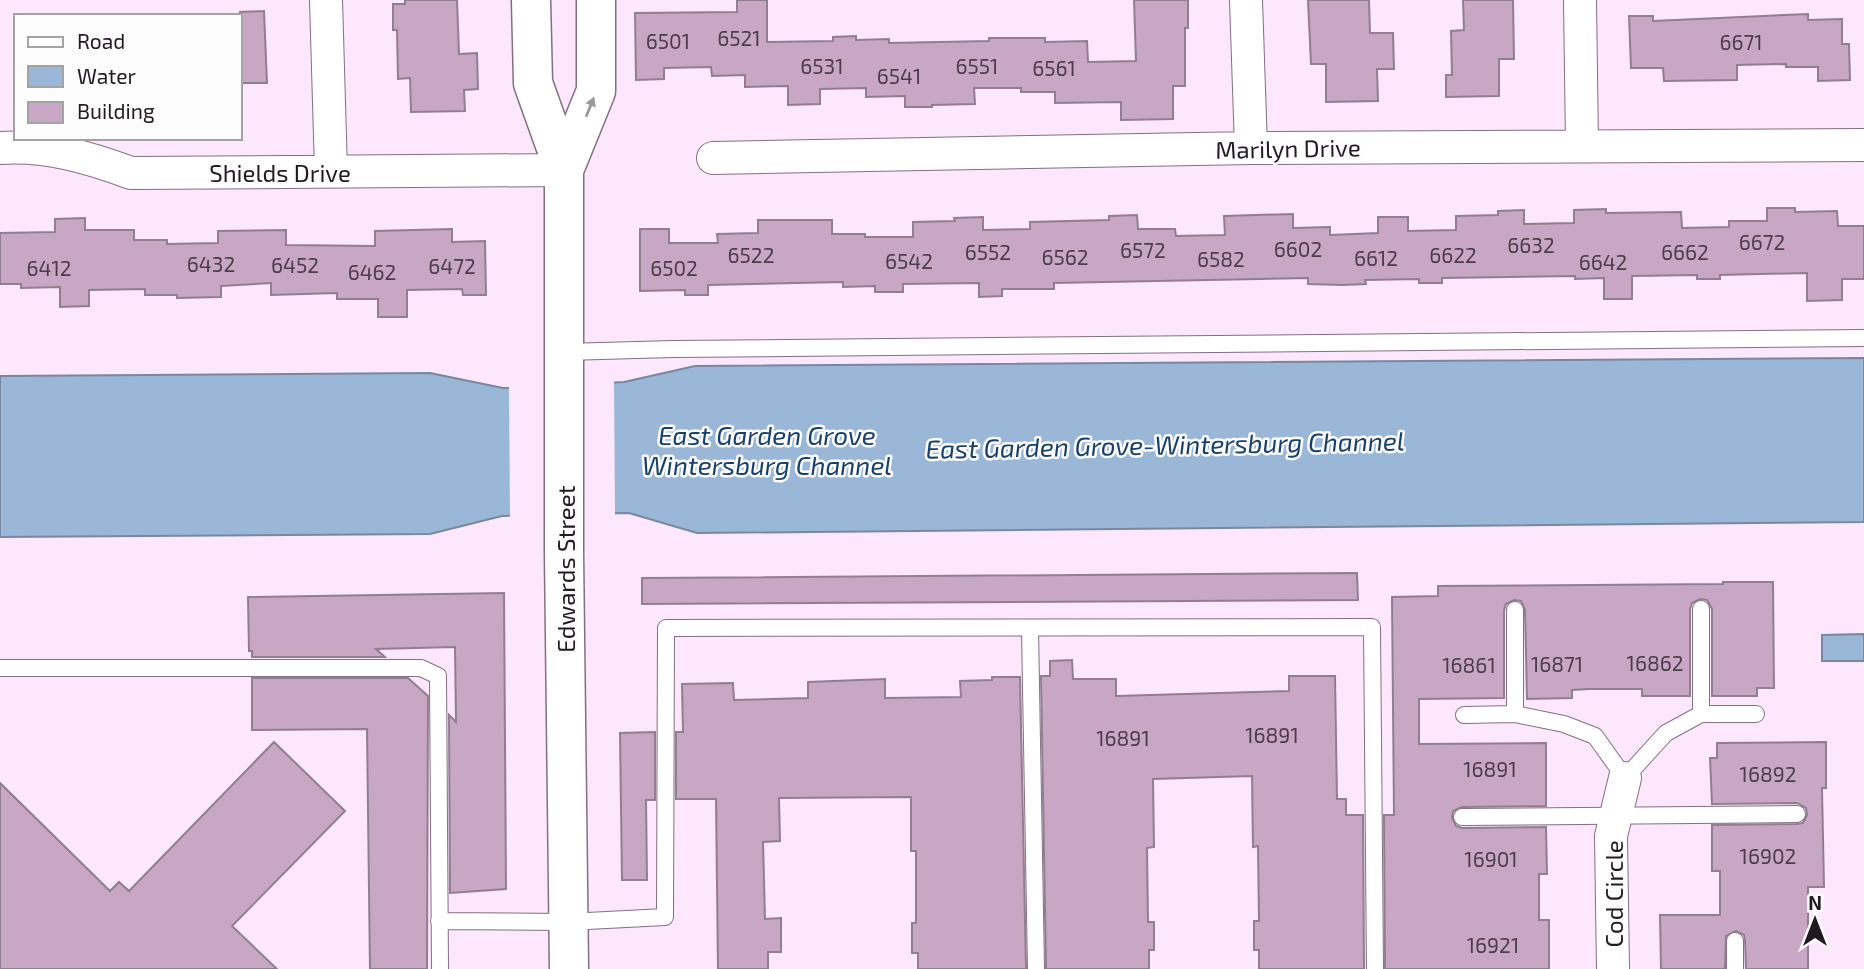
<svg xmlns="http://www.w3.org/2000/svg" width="1864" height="969" font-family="'Exo 2',sans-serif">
	<rect width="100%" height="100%" fill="#fde7fc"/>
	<!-- water -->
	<path fill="#9bb7d7" stroke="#7788a0" stroke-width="2" d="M1864 358V522L697 533 629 513 502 516 430 534 0 537V376L430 373 503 388 624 382 695 366Z
		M1864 634V661H1822V635Z"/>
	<!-- pier -->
	<path fill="#fde7fc" d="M614 379 615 517 510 519 509 384Z"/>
	<!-- building -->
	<path fill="#c8a7c5" stroke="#917e90" stroke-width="2" d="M405 0H457L459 54 477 53 478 89 464 90 465 111 411 112 410 78 398 79 397 30H393V4H405Z
		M737 0H767V42L833 41V37L856 36V40L889 39V43L989 41V38H1045V42L1087 41 1088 62 1136 61 1134 0H1188V28H1185V86H1173V119L1121 120V102L1055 103V92H1021V88H974L975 104 932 105V107H905V96L866 97V88L820 89V104L788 105V86L745 87V75L712 76 711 67 664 68V79L636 80 635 13 737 12Z
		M1308 0H1369L1370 33H1393L1394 69H1377L1378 101 1326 102V64H1311Z
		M1463 0H1513L1514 59H1499V96L1446 97V75H1452L1451 31 1464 30Z
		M264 11 267 83H240V12Z
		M1808 14V20L1842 19V44H1849L1850 80 1818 81V67H1786V64L1737 65V80L1664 81 1663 68H1631L1629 16H1653V21Z
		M1767 208H1795V212L1837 211 1838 226H1864V279H1842V300L1807 301V273L1720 275V279H1697V275L1632 276V299H1604V278L1575 279V276L1442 278V283H1419V279L1365 280 1366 284 1343 285 1308 284V278L1054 283V289H1002V296L979 297V283L903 284V292H875V286L843 287V282L708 285V295H685V290L640 291V229H669V243H718L717 234 758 233V220H832V234H865V237H913V222L955 221 954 218 983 217V230L1030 229V222L1109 220V216L1137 215 1138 229H1175L1176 236 1225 235 1224 216 1293 214V228L1330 227V235L1378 233V217H1408V231L1456 230V216L1498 215V211L1524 210V224L1574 223V210L1606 209V213L1681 212 1682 228 1729 227V221H1767Z
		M85 218V230H134V240H167V244L218 243V231L286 230V245L375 246V231L452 229V242L485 241 486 295H463L462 289 407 290V317H378V299H337V293L271 295V283L221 286V297L177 298V295H145V289L89 290V306L60 307V287L21 288V284H0V233L55 232V219Z
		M1357 573 1358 600 642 604V578Z
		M1723 582H1773L1774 688H1757V696H1712V609L1707 600 1700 599 1692 603 1690 609V696H1642V689H1589L1572 690V698L1527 699 1525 610 1521 601 1514 600 1506 604 1504 610V698L1419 699V744L1546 743V806L1462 807 1453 811 1452 818 1456 826 1462 828 1546 827 1547 874H1539V920H1549V969H1385L1384 815H1394L1392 597 1438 596V586L1723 584Z
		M504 593 506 889 450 893 449 715 456 722 455 647 376 649 385 657H252V651H249L248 597Z
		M1072 660 1073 679H1116V696L1289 691V676H1335L1337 799H1346V815H1363L1364 969H1259V950H1254V921H1259L1258 846 1253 847 1252 776 1153 779 1154 847 1147 848 1148 922H1154V950H1149V969H1046L1041 676H1050V661Z
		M992 677H1020L1026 969H918V953H912V923H916V851H911V797L779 798 780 841 763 842 765 919 781 918V952H768V969H718L716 799H676V732H683L682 684 733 683 734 700 808 698V682L885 679V698L961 697 960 681 992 680Z
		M252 678H408L428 696 427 969H370L367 729 252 730Z
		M655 732V800H646L647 880H622L620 733Z
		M274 742 345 811 232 926 277 969H0V783L110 891 119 882 129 891Z
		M1826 742V788H1822L1824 887H1808V969H1746L1745 940 1744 935 1736 931 1726 936 1725 969H1661L1660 915H1720V871H1712V825L1797 824 1803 823 1807 815 1806 808 1797 803 1712 804 1710 758H1717V743Z"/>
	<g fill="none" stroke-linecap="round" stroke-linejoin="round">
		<defs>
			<path id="lane" d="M565 352 672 349 1864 338
				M1701 609V714
				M1030 629 1036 969
				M0 668H421L438 676 440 969
				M1515 714V610
				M1464 715 1515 714 1564 724 1595 736 1625 778 1666 733 1701 714H1756
				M1462 817 1797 814
				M439 921 568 922 665 917 666 628 1372 627 1375 969
				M1735 969V941"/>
			<path id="street" d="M326 0 331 171
				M1246 0 1251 148
				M1580 0 1582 146
				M0 148C46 145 88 157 131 173L564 170
				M713 158 1251 148 1864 145
				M1613 969 1611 836 1625 778"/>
			<path id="secondary" d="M531 0 533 83 564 170V553L569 969
				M564 170 596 91V0"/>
		</defs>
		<!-- lane casing -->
		<use href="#lane" stroke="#826f81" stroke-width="18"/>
		<!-- street casing -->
		<use href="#street" stroke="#826f81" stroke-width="34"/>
		<!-- secondary casing -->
		<use href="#secondary" stroke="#826f81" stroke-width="41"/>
		<!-- lane -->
		<use href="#lane" stroke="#fff" stroke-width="16"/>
		<!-- street -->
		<use href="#street" stroke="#fff" stroke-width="32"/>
		<!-- secondary -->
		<use href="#secondary" stroke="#fff" stroke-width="38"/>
	</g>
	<!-- one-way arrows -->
	<defs><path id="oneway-solid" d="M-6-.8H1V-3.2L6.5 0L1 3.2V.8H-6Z" transform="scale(1.75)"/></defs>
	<use fill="#9c989b" href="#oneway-solid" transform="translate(590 107) rotate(-68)"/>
	<g text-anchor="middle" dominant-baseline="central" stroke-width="5" stroke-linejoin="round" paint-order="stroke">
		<!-- number labels -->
		<g font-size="21" fill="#4c3d4a">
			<text x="739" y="37">6521</text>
			<text x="668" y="40">6501</text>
			<text x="1741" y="41">6671</text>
			<text x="822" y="65">6531</text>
			<text x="977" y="65">6551</text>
			<text x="1054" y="67">6561</text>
			<text x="899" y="75">6541</text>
			<text x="1762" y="241">6672</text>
			<text x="1531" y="244">6632</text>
			<text x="1298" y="248">6602</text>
			<text x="1143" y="249">6572</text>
			<text x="988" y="251">6552</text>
			<text x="1685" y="251">6662</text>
			<text x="751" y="254">6522</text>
			<text x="1453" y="254">6622</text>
			<text x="1065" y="256">6562</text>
			<text x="1376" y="257">6612</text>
			<text x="1221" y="258">6582</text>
			<text x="909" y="260">6542</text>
			<text x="1603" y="261">6642</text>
			<text x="211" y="263">6432</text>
			<text x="295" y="264">6452</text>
			<text x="452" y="265">6472</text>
			<text x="49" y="267">6412</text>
			<text x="674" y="267">6502</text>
			<text x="372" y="271">6462</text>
			<text x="1655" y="662">16862</text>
			<text x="1557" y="663">16871</text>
			<text x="1469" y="664">16861</text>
			<text x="1272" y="734">16891</text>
			<text x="1123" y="737">16891</text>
			<text x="1490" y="768">16891</text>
			<text x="1768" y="773">16892</text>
			<text x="1768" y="855">16902</text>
			<text x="1491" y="858">16901</text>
			<text x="1493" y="944">16921</text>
		</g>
		<!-- street labels -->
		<g font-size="24" fill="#221a21" stroke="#fcfcfc">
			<text transform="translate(1288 148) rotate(-1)">Marilyn Drive</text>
			<text x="280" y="172">Shields Drive</text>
			<text transform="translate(565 569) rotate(-90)">Edwards Street</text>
			<text transform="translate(1613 894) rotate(-90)">Cod Circle</text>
		</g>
		<!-- water labels -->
		<g font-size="26" font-style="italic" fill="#18406a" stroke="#fcfcfc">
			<text x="767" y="434">East Garden Grove<tspan x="767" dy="30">Wintersburg Channel</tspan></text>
			<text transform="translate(1165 444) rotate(-1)">East Garden Grove-Wintersburg Channel</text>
		</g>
	</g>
	<!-- legend -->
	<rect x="14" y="14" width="228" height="126" fill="#fcfcfc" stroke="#a5a2a4" stroke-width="2"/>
	<rect x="28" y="37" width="35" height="10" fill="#ffffff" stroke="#a5a2a4" stroke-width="2"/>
	<text x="77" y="49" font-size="21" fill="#221a21">Road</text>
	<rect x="28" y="66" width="35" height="21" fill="#9bb7d7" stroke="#a5a2a4" stroke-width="2"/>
	<text x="77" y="84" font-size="21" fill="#221a21">Water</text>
	<rect x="28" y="102" width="35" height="21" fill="#c8a7c5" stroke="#a5a2a4" stroke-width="2"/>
	<text x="77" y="119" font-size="21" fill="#221a21">Building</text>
	<!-- north arrow -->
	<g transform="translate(1815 920)" stroke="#fcfcfc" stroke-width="5" paint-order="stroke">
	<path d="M0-5L12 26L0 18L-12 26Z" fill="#221a21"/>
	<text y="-10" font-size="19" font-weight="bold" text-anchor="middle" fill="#221a21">N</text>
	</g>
</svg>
